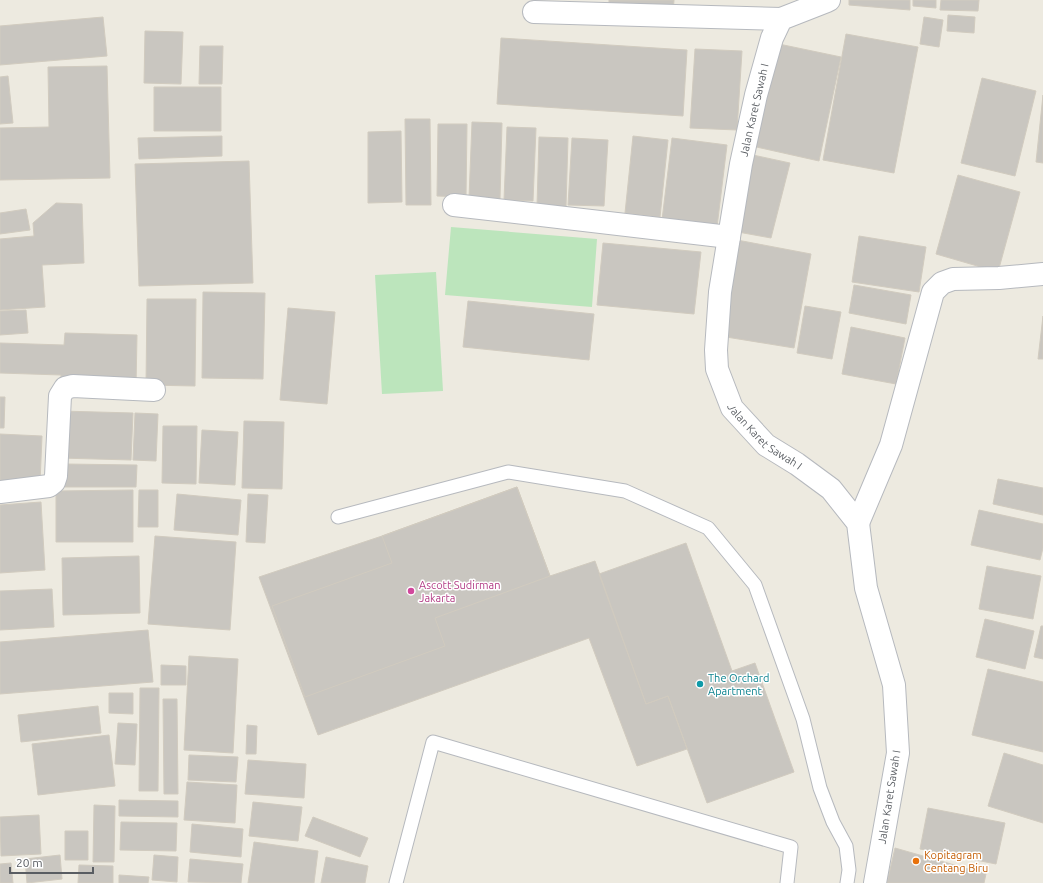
<svg xmlns="http://www.w3.org/2000/svg" width="1043" height="883" font-family="Ubuntu,sans-serif">
	<rect width="100%" height="100%" fill="#edeae0"/>
	<!-- green -->
	<path fill="#bce5bc" d="M451 227 597 239 592 307 445 295Z
		M436 272 443 391 382 394 375 275Z"/>
	<!-- building -->
	<path fill="#c9c6c0" stroke="#d1cbbf" d="M609 0H674L673 13 609 11Z
		M849 0H910V10L849 5Z
		M913 0H936V8L913 6Z
		M941 0H979L978 11 940 10Z
		M948 15 975 17 974 33 947 31Z
		M103 17 107 56 0 65V26Z
		M924 17 943 20 939 47 920 44Z
		M145 31 183 32 181 84 144 83Z
		M846 34 918 47 894 173 823 160Z
		M501 38 687 50 683 116 497 104Z
		M774 43 841 57 819 161 752 146Z
		M200 46H223L222 84H199Z
		M695 49 742 51 737 130 690 128Z
		M107 66 110 178 0 180V128L49 127 48 67Z
		M8 76 13 123 0 124V77Z
		M982 78 1036 91 1015 176 961 163Z
		M154 87H221V131H154Z
		M1043 95V163L1036 162Z
		M405 119H430L431 205H406Z
		M472 122 502 123 500 199 469 198Z
		M438 124H467L466 197 437 196Z
		M507 127 536 128 533 201 504 200Z
		M401 131 402 202 368 203V132Z
		M222 136V156L139 159 138 138Z
		M633 136 668 140 660 217 625 213Z
		M539 137 568 138 566 207 537 206Z
		M572 138 608 140 604 206 568 205Z
		M672 138 727 145 717 227 662 220Z
		M753 155 790 163 771 238 738 232Z
		M249 161 253 283 139 286 135 164Z
		M958 175 1020 192 998 272 936 254Z
		M56 203 82 204 84 263 42 265 45 307 0 310V239L34 236 33 223Z
		M26 209 30 230 0 234V213Z
		M859 236 926 247 919 292 852 282Z
		M737 240 811 254 794 348 720 336Z
		M603 243 701 252 694 314 597 305Z
		M854 285 911 295 906 324 849 313Z
		M203 292 265 293 263 379 202 378Z
		M147 299H196L195 386 146 385Z
		M468 301 594 314 589 360 463 347Z
		M805 306 841 312 832 359 797 353Z
		M288 308 335 312 327 404 280 400Z
		M26 310 28 333 0 335V311Z
		M1043 316V359H1038Z
		M851 327 905 338 896 384 842 374Z
		M65 333 137 335 136 386 61 384V375L0 373V343L64 345Z
		M0 397H5L4 428H0Z
		M61 411 133 413 131 460 60 458Z
		M135 413 158 414 156 461 133 460Z
		M244 421 284 422 282 489 242 488Z
		M163 426H197L196 484 162 483Z
		M202 430 238 432 235 485 199 483Z
		M0 434 42 436 40 483 0 481Z
		M65 464 137 465 136 487H64Z
		M998 479 1043 488V515L993 504Z
		M517 487 550 576 435 618 445 646 305 697 272 606 392 563 382 536Z
		M517 487 550 576 595 561 646 704 668 696 687 749 637 766 589 638 318 735 259 577 382 536Z
		M133 490V542H56V491Z
		M139 490H158V527H138Z
		M177 494 241 500 238 535 174 530Z
		M248 494 268 495 265 543 246 542Z
		M41 502 45 570 0 573V505Z
		M979 510 1043 524V548L1040 560 971 545Z
		M155 536 236 542 230 630 148 624Z
		M686 543 732 671 755 663 794 772 707 803 668 696 646 704 599 574Z
		M139 556 140 613 63 615 62 558Z
		M987 566 1041 576 1033 619 979 609Z
		M52 589 54 627 0 630V591Z
		M985 619 1034 631 1025 669 976 657Z
		M1041 626H1043V659L1034 657Z
		M148 630 153 682 0 694V642Z
		M189 656 238 659 233 753 184 750Z
		M161 665 186 666V685H161Z
		M988 669 1043 682V752L972 735Z
		M140 688H159L158 791H139Z
		M109 693H133V714L109 713Z
		M163 699H177L178 794H164Z
		M98 706 101 733 21 742 18 715Z
		M118 723 137 724 135 765 115 764Z
		M247 725 257 726 256 754H246Z
		M109 735 115 786 38 795 32 744Z
		M1004 753 1043 765V823L988 806Z
		M189 755 238 757 236 782 188 780Z
		M248 760 306 764 304 798 245 794Z
		M187 782 237 785 235 823 184 820Z
		M119 800 178 801V817L119 816Z
		M253 802 302 807 298 841 249 836Z
		M94 805 115 806 114 862H93Z
		M928 808 1005 823 996 864 920 849Z
		M39 815 41 854 1 856 0 817Z
		M313 817 368 838 360 857 305 836Z
		M121 822 177 823 176 851 120 850Z
		M192 824 243 829 241 857 190 852Z
		M65 831H88V860H65Z
		M254 842 318 851 314 883H248Z
		M895 848 986 874 984 883H887Z
		M60 855 62 879 27 883 25 859Z
		M154 855 178 857 177 882 152 880Z
		M326 857 368 866 365 883H321Z
		M190 859 243 864 241 883 188 882Z
		M11 863 13 883H0V864Z
		M79 865 113 866V883H78Z
		M119 875 149 877 148 883H119Z"/>
	<g fill="none" stroke-linecap="round" stroke-linejoin="round">
		<defs>
			<path id="service" d="M338 517 508 472 625 491 708 528 755 585 803 719 820 788 833 822 846 846 849 870 847 883
				M396 883 433 742 791 847 787 883"/>
			<g id="minor">
				<path id="s1" d="M829 0 827 1 781 19 772 38 756 95 741 164 720 292 716 350 717 369 732 408 766 445 797 464 831 489 858 523 866 588 894 685 898 753 875 883"/>
				<path d="M534 12 781 19"/>
				<path d="M454 205 729 237"/>
				<path d="M0 492 49 486 54 482 56 476 60 396 65 388 73 386 154 390"/>
				<path d="M858 523 891 445 933 292 942 283 953 279 999 278 1043 274"/>
			</g>
		</defs>
		<!-- service casing -->
		<use href="#service" stroke="#b6b9be" stroke-width="15"/>
		<!-- minor casing -->
		<use href="#minor" stroke="#b6b9be" stroke-width="24"/>
		<!-- service -->
		<use href="#service" stroke="#fff" stroke-width="13"/>
		<!-- minor -->
		<use href="#minor" stroke="#fff" stroke-width="22"/>
	</g>
	<!-- markers -->
	<circle fill="#d1479c" stroke="#fff" stroke-width="1.5" cx="411" cy="591" r="4"/>
	<circle fill="#0f9aa8" stroke="#fff" stroke-width="1.5" cx="700" cy="684" r="4"/>
	<circle fill="#e8710a" stroke="#fff" stroke-width="1.5" cx="916" cy="861" r="4"/>
	<g text-anchor="middle" dominant-baseline="central" stroke-width="3" stroke-linejoin="round" paint-order="stroke">
		<!-- street labels -->
		<g font-size="11" fill="#595d62" stroke="#fff">
			<text transform="translate(754 110) rotate(-77)">Jalan Karet Sawah I</text>
			<text stroke="none"><textPath href="#s1" startOffset="495">Jalan Karet Sawah I</textPath></text>
			<text transform="translate(889 797) rotate(-81)">Jalan Karet Sawah I</text>
		</g>
		<!-- hotel labels -->
		<g font-size="11" fill="#b23c85" stroke="#fff" text-anchor="start">
			<text x="419" y="585">Ascott Sudirman<tspan x="419" dy="13">Jakarta</tspan></text>
		</g>
		<!-- culture labels -->
		<g font-size="11" fill="#0d838f" stroke="#fff" text-anchor="start">
			<text x="708" y="678">The Orchard<tspan x="708" dy="13">Apartment</tspan></text>
		</g>
		<!-- food labels -->
		<g font-size="11" fill="#c56008" stroke="#fff" text-anchor="start">
			<text x="924" y="855">Kopitagram<tspan x="924" dy="13">Centang Biru</tspan></text>
		</g>
	</g>
	<!-- scale -->
	<path d="M10 867v6h83v-6" fill="none" stroke="#595d62" stroke-width="2"/>
	<text x="16" y="867" font-size="12" fill="#595d62" stroke="#ffffff" stroke-width="3" paint-order="stroke">20 m</text>
</svg>
